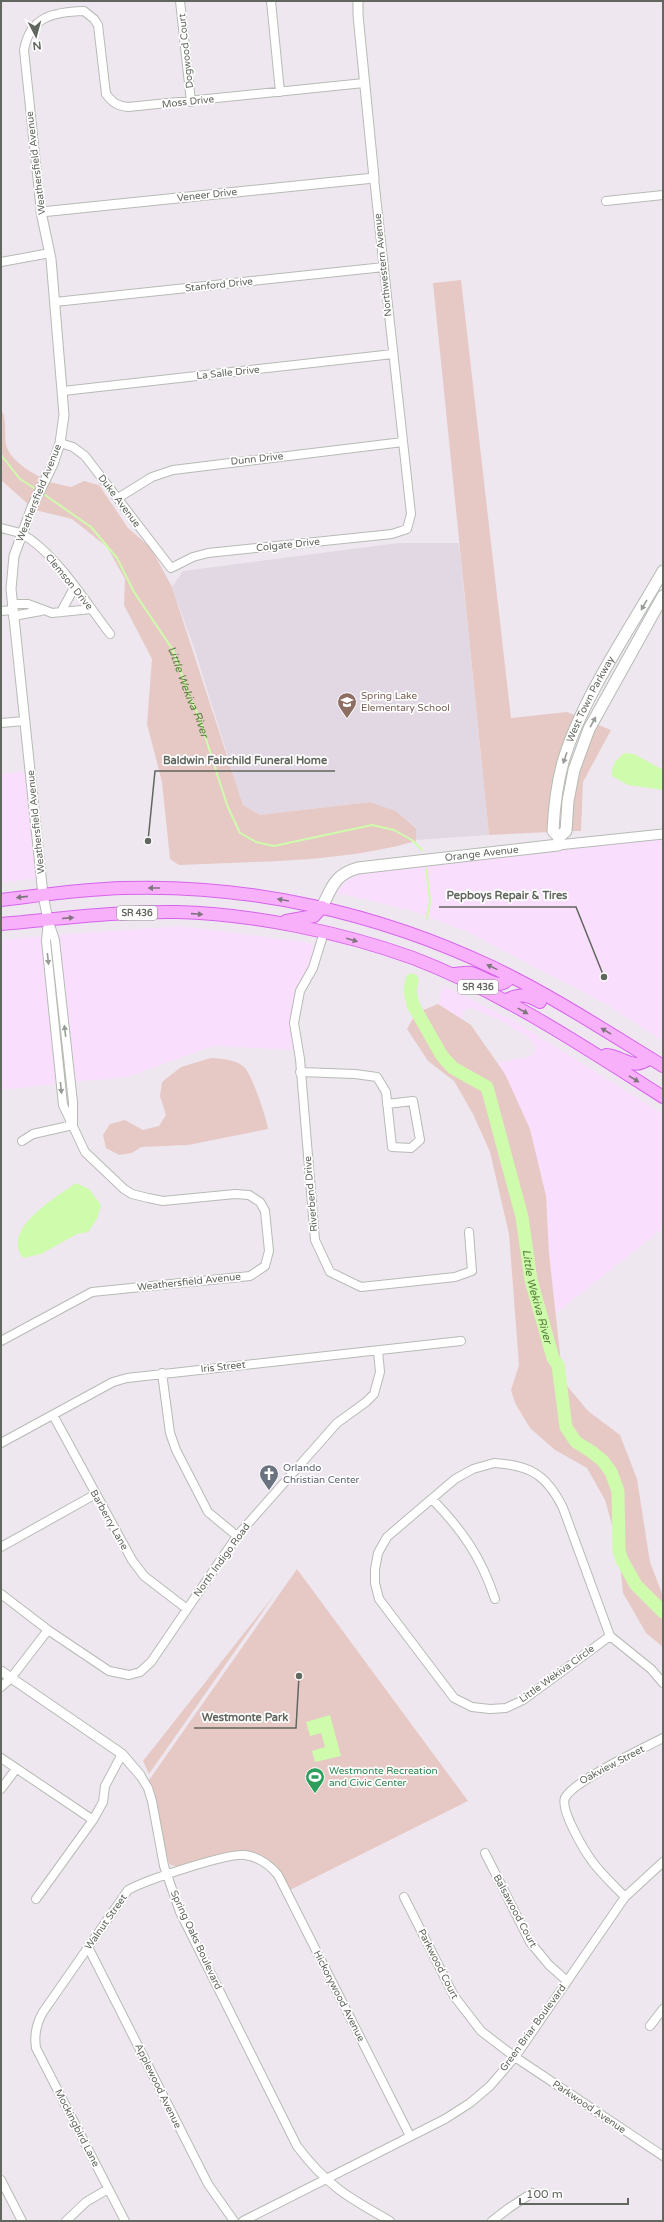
<svg xmlns="http://www.w3.org/2000/svg" width="664" height="2222" font-family="'Varela Round',sans-serif">
	<rect width="100%" height="100%" fill="#efe7f0"/>
	<!-- commercial -->
	<path fill="#f9dffd" d="M26 772 38 878 1 883V774Z
		M663 839V1041L606 1004 466 931 409 910 333 892 346 875 359 872Z
		M180 926 304 942 316 946 310 966 297 990 295 1050 213 1046 127 1077 75 1082 57 935Z
		M43 936 57 1084 1 1090V940Z
		M443 986 511 1019 663 1114V1228L556 1313 549 1253 546 1196 505 1074 498 1063 531 1056 536 1047 528 1037 498 1019 472 1008 464 1010 462 1019 438 1004Z"/>
	<!-- education -->
	<path fill="#e1d8e3" d="M398 543H459L489 835 416 840V827L396 811 370 802 260 815 243 805 194 648 172 587 183 571Z"/>
	<!-- green -->
	<path fill="#e6c9c5" d="M461 280 511 718 567 712 577 716 549 832 489 835 433 283Z
		M1 409C9 423 2 440 8 450 14 462 30 472 42 478L29 505 1 480Z
		M84 481 99 485 128 528 151 548 172 587 243 805 260 815 370 802 396 811 416 828V841C340 863 257 861 179 865L170 859 162 782 147 724 152 659 124 605 125 579 107 547 72 519 35 510 49 482 71 487Z
		M596 724 611 730 583 782 581 831H570L577 771Z
		M438 1004 471 1025 505 1074 530 1129 546 1196 549 1253 563 1381 588 1411 620 1435 637 1479 650 1562 663 1596V1647L646 1633 623 1593 618 1546 605 1500 587 1468 555 1450 530 1428 515 1403 511 1390 519 1365 509 1234 490 1152 473 1114 454 1081 428 1061 407 1029 416 1013Z
		M211 1058C224 1059 234 1059 244 1067 251 1072 267 1119 268 1129L188 1145 141 1147 132 1153 119 1155 106 1148 103 1135 110 1124 125 1120 143 1130 159 1126 166 1115 160 1096 162 1082 181 1067Z
		M297 1569 468 1801 288 1891 280 1875 245 1852 227 1853 177 1867 169 1864 147 1783Z
		M275 1594 149 1774 143 1761Z"/>
	<!-- water -->
	<path fill="#cffbac" d="M625 753 634 754 663 770V790L628 785 612 776C610 767 618 757 625 753Z
		M76 1183 89 1189 101 1205 97 1219 88 1232 77 1234 41 1254 23 1258C0 1229 57 1197 76 1183Z
		M330 1715 341 1756 315 1762 312 1751 325 1747 321 1733 310 1736 306 1722Z"/>
	<g fill="none" stroke-linecap="round" stroke-linejoin="round">
		<!-- stream -->
		<g stroke="#cffbac" stroke-width="2">
			<path d="M1 455 20 479 34 488"/>
			<path id="s1" d="M45 495 91 527 117 558 134 592 173 650 190 698 199 717 227 805 240 833 256 842 274 846 372 825 394 830 412 840 422 850"/>
			<path d="M426 869 430 901 427 918"/>
		</g>
		<!-- river -->
		<path stroke="#cffbac" stroke-width="13" id="s2" d="M412 980 410 991 413 1005 442 1056 453 1068 487 1087 522 1217 531 1280 553 1358 558 1365 566 1427 576 1442 592 1452 603 1461 611 1472 618 1491 619 1551 622 1560 636 1585 663 1612"/>
		<defs>
			<path id="minor" d="M180 1 191 102
				M271 1 280 92
				M606 201 663 195
				M41 212 24 50C30 16 54 12 84 11L94 19 98 25 106 94C112 102 117 106 128 107L364 83
				M1 262 50 253
				M55 302 384 267
				M63 391 393 354
				M60 443 73 447 85 456 171 568 193 557 208 553 392 534 407 529 411 514 374 178
				M118 498 152 477 173 470 403 442
				M1 528C8 530 16 531 22 534 56 553 86 603 110 634
				M12 604H28L52 613 91 609
				M1 611 12 610
				M61 612 74 588
				M13 616 41 611
				M1 723 25 721
				M49 922 55 940 73 1102V1123
				M324 932 313 968 300 991 294 1023 300 1059 315 1240 330 1272 361 1287 455 1277 472 1271 469 1232
				M300 1072 355 1074 377 1077 386 1092 392 1147 411 1148 420 1140 413 1101 387 1104
				M22 1141 33 1134 73 1125
				M1 1341 92 1292 250 1276 265 1266 269 1251 265 1211 260 1202 249 1195 235 1194 163 1201 148 1198 132 1194 124 1189 85 1152 63 1105 46 941 48 920
				M162 1373 170 1433 176 1450 208 1512 237 1536
				M53 1415 132 1560 144 1576 187 1609
				M1 1443 113 1382 127 1378 461 1341
				M494 1463C530 1465 547 1475 563 1508L610 1636 523 1700 506 1708 490 1709 472 1707 454 1698 379 1599 375 1583V1569L378 1553 387 1537 455 1479 473 1469Z
				M432 1499C463 1531 481 1557 495 1599
				M1 1547 94 1495
				M1 1594 48 1630 109 1671 129 1675 140 1672 151 1662 237 1536 337 1423 366 1402 374 1394 380 1372 378 1351
				M610 1636 651 1669 663 1683
				M1 1687 11 1678 48 1630
				M1 1758 93 1820
				M140 1775 148 1788 152 1801 164 1866 180 1912 297 2146C326 2185 349 2198 390 2221
				M1 1789 16 1769
				M485 1853 530 1942 549 1965 567 1981
				M404 1897 454 1996 481 2031 515 2057 663 2156
				M625 1897C614 1885 601 1874 592 1861 584 1850 560 1810 565 1798 573 1781 644 1748 663 1738
				M36 1899 93 1820 103 1802 105 1786 122 1754
				M88 1947 208 2184 234 2221
				M650 2026 663 2009
				M1 2180 22 2221
				M66 2221 86 2202 108 2189
				M125 2221 36 2048C34 2035 36 2024 43 2012L128 1890C146 1880 227 1853 245 1855 259 1857 269 1864 278 1875L410 2136
				M243 2221 445 2119 470 2103 490 2086 515 2057 625 1897 663 1862
				M492 2221 509 2208 532 2193"/>
			<path id="tertiary" d="M558 845 663 834
				M48 920 43 895 11 589 14 556 32 507 53 464 60 443 64 415 51 259 41 212 374 178 358 15V1
				M1 1671 122 1754 140 1775"/>
			<g id="secondary">
				<path id="s3" d="M559 837 553 831C554 808 557 784 563 762 582 698 630 629 663 571"/>
				<path id="s4" d="M322 907C332 887 335 874 358 868L558 845 559 837 566 831 568 801 574 770 589 729 663 596"/>
			</g>
			<path id="primary" d="M1 900C42 895 83 889 124 888 250 884 378 913 492 967 551 995 607 1032 663 1066
				M286 921 314 916 322 907
				M1 924C59 919 119 911 177 912 253 914 341 932 413 958 502 992 583 1046 663 1097
				M452 974C458 974 465 972 471 973 484 976 500 993 510 977
				M505 1001C519 993 526 994 540 1002
				M606 1055C624 1056 631 1072 650 1058"/>
		</defs>
		<!-- minor casing -->
		<use href="#minor" stroke="#b6bbb4" stroke-width="10"/>
		<!-- tertiary casing -->
		<use href="#tertiary" stroke="#b6bbb4" stroke-width="11"/>
		<!-- secondary casing -->
		<use href="#secondary" stroke="#b5bbb3" stroke-width="13"/>
		<!-- primary casing -->
		<use href="#primary" stroke="#d664eb" stroke-width="14"/>
		<!-- minor -->
		<use href="#minor" stroke="#fff" stroke-width="8"/>
		<!-- tertiary -->
		<use href="#tertiary" stroke="#fff" stroke-width="9"/>
		<!-- secondary -->
		<use href="#secondary" stroke="#fff" stroke-width="11"/>
		<!-- primary -->
		<use href="#primary" stroke="#f8b0fb" stroke-width="12"/>
	</g>
	<!-- one-way arrows -->
	<defs><path id="oneway-solid" d="M-6-.8H1V-3.2L6.5 0L1 3.2V.8H-6Z"/></defs>
	<g fill="#989c96">
		<use href="#oneway-solid" transform="translate(644 605) rotate(120)"/>
		<use href="#oneway-solid" transform="translate(593 722) rotate(-61)"/>
		<use href="#oneway-solid" transform="translate(565 758) rotate(109)"/>
		<use href="#oneway-solid" transform="translate(48 959) rotate(84)"/>
		<use href="#oneway-solid" transform="translate(65 1031) rotate(-97)"/>
		<use href="#oneway-solid" transform="translate(61 1088) rotate(84)"/>
	</g>
	<g fill="#7f757d">
		<use href="#oneway-solid" transform="translate(154 888) rotate(-180)"/>
		<use href="#oneway-solid" transform="translate(22 897) rotate(174)"/>
		<use href="#oneway-solid" transform="translate(283 900) rotate(-170)"/>
		<use href="#oneway-solid" transform="translate(197 914) rotate(4)"/>
		<use href="#oneway-solid" transform="translate(68 918) rotate(-5)"/>
		<use href="#oneway-solid" transform="translate(352 940) rotate(16)"/>
		<use href="#oneway-solid" transform="translate(492 967) rotate(-154)"/>
		<use href="#oneway-solid" transform="translate(523 1011) rotate(29)"/>
		<use href="#oneway-solid" transform="translate(606 1031) rotate(-149)"/>
		<use href="#oneway-solid" transform="translate(634 1079) rotate(32)"/>
	</g>
	<!-- icons -->
	<defs>
		<symbol id="school-pin" viewBox="-11 -11 22 30"><path d="M0 17L-7.5 6A9.5 9.5 0 1 1 7.5 6Z" fill="#8d6e63" stroke="#fff"/><path d="M0-5L7-2L0 1L-7-2ZM-4 1L0 2.5L4 1V4Q0 6-4 4Z" fill="#fff"/></symbol>
		<symbol id="church-pin" viewBox="-11 -11 22 30"><path d="M0 17L-7.5 6A9.5 9.5 0 1 1 7.5 6Z" fill="#6b7280" stroke="#fff"/><path d="M-1.2-6h2.4v3.5h3.3v2.4h-3.3V6h-2.4V-.1h-3.3v-2.4h3.3Z" fill="#fff"/></symbol>
		<symbol id="stadium-pin" viewBox="-11 -11 22 30"><path d="M0 17L-7.5 6A9.5 9.5 0 1 1 7.5 6Z" fill="#2e9e5b" stroke="#fff"/><path d="M0-5a6.5 5 0 1 0 0 10a6.5 5 0 1 0 0-10ZM-3.5-1.8h7v3.6h-7Z" fill="#fff"/></symbol>
	</defs>
	<g fill-rule="evenodd">
		<use href="#school-pin" x="336" y="691" width="22" height="30"/>
		<use href="#church-pin" x="258" y="1463" width="22" height="30"/>
		<use href="#stadium-pin" x="304" y="1766" width="22" height="30"/>
	</g>
	<g text-anchor="middle" dominant-baseline="central" stroke-width="3.5" stroke-linejoin="round" paint-order="stroke">
		<!-- shield labels -->
		<g fill="#fff" stroke="#90948e" stroke-width="1">
			<rect x="117" y="906" width="40" height="14" rx="3"/>
			<rect x="458" y="980" width="40" height="14" rx="3"/>
		</g>
		<g font-size="9" font-weight="bold" fill="#61665e">
			<text x="137" y="913">SR 436</text>
			<text x="478" y="987">SR 436</text>
		</g>
		<!-- street labels -->
		<g font-size="10" fill="#61665e" stroke="#fff">
			<text transform="translate(186 51) rotate(-96)">Dogwood Court</text>
			<text transform="translate(188 102) rotate(-6)">Moss Drive</text>
			<text transform="translate(36 163) rotate(-97)">Weathersfield Avenue</text>
			<text transform="translate(207 195) rotate(-6)">Veneer Drive</text>
			<text transform="translate(383 265) rotate(-96)">Northwestern Avenue</text>
			<text transform="translate(219 285) rotate(-6)">Stanford Drive</text>
			<text transform="translate(228 373) rotate(-6)">La Salle Drive</text>
			<text transform="translate(257 459) rotate(-6)">Dunn Drive</text>
			<text transform="translate(39 493) rotate(-68)">Weathersfield Avenue</text>
			<text transform="translate(119 501) rotate(53)">Duke Avenue</text>
			<text transform="translate(288 545) rotate(-6)">Colgate Drive</text>
			<text transform="translate(69 582) rotate(51)">Clemson Drive</text>
			<text stroke="none"><textPath href="#s3" startOffset="147">West Town Parkway</textPath></text>
			<text transform="translate(36 822) rotate(-96)">Weathersfield Avenue</text>
			<text stroke="none"><textPath href="#s4" startOffset="180">Orange Avenue</textPath></text>
			<text transform="translate(311 1194) rotate(-95)">Riverbend Drive</text>
			<text transform="translate(189 1282) rotate(-6)">Weathersfield Avenue</text>
			<text transform="translate(223 1367) rotate(-6)">Iris Street</text>
			<text transform="translate(109 1520) rotate(61)">Barberry Lane</text>
			<text transform="translate(222 1560) rotate(-54)">North Indigo Road</text>
			<text transform="translate(557 1674) rotate(-36)">Little Wekiva Circle</text>
			<text transform="translate(612 1765) rotate(-28)">Oakview Street</text>
			<text transform="translate(515 1911) rotate(62)">Balsawood Court</text>
			<text transform="translate(106 1922) rotate(-55)">Walnut Street</text>
			<text transform="translate(196 1940) rotate(65)">Spring Oaks Boulevard</text>
			<text transform="translate(438 1964) rotate(63)">Parkwood Court</text>
			<text transform="translate(339 1996) rotate(63)">Hickorywood Avenue</text>
			<text transform="translate(533 2028) rotate(-54)">Green Briar Boulevard</text>
			<text transform="translate(158 2086) rotate(64)">Applewood Avenue</text>
			<text transform="translate(589 2107) rotate(34)">Parkwood Avenue</text>
			<text transform="translate(77 2128) rotate(63)">Mockingbird Lane</text>
		</g>
		<!-- education labels -->
		<g font-size="10" fill="#785e54" stroke="#fff" text-anchor="start">
			<text x="361" y="696">Spring Lake<tspan x="361" dy="12">Elementary School</tspan></text>
		</g>
		<!-- worship labels -->
		<g font-size="10" fill="#5b616d" stroke="#fff" text-anchor="start">
			<text x="283" y="1468">Orlando<tspan x="283" dy="12">Christian Center</tspan></text>
		</g>
		<!-- leisure labels -->
		<g font-size="10" fill="#27864d" stroke="#fff" text-anchor="start">
			<text x="329" y="1771">Westmonte Recreation<tspan x="329" dy="12">and Civic Center</tspan></text>
		</g>
		<!-- water labels -->
		<g font-size="11" font-style="italic" fill="#548239" stroke="#fff">
			<text stroke="none"><textPath href="#s1" startOffset="249">Little Wekiva River</textPath></text>
			<text stroke="none"><textPath href="#s2" startOffset="355">Little Wekiva River</textPath></text>
		</g>
	</g>
	<!-- callouts -->
	<path fill="none" stroke="#61665e" stroke-width="1.5" d="M148 841L155 771H335M604 977L576 907H439M299 1676L296 1728H194"/>
	<g fill="#61665e" stroke="#fff" stroke-width="1.5">
		<circle cx="148" cy="841" r="4"/>
		<circle cx="604" cy="977" r="4"/>
		<circle cx="299" cy="1676" r="4"/>
	</g>
	<g font-size="11" text-anchor="middle" font-weight="bold" fill="#61665e" stroke="#fff" stroke-width="3.5" stroke-linejoin="round" paint-order="stroke">
		<text x="245" y="764">Baldwin Fairchild Funeral Home</text>
		<text x="507" y="899">Pepboys Repair &amp; Tires</text>
		<text x="245" y="1721">Westmonte Park</text>
	</g>
	<!-- border -->
	<rect width="664" height="2222" fill="none" stroke="#61665e" stroke-width="4"/>
	<!-- north arrow -->
	<g transform="translate(36 36) rotate(174)" stroke="#ffffff" stroke-width="3" paint-order="stroke">
	<path d="M0-3L7 15L0 10L-7 15Z" fill="#61665e"/>
	<text y="-6" font-size="11" font-weight="bold" text-anchor="middle" fill="#61665e">N</text>
	</g>
	<!-- scale -->
	<path d="M520 2198v6h108v-6" fill="none" stroke="#61665e" stroke-width="2"/>
	<text x="526" y="2198" font-size="12" fill="#61665e" stroke="#ffffff" stroke-width="3" paint-order="stroke">100 m</text>
</svg>
